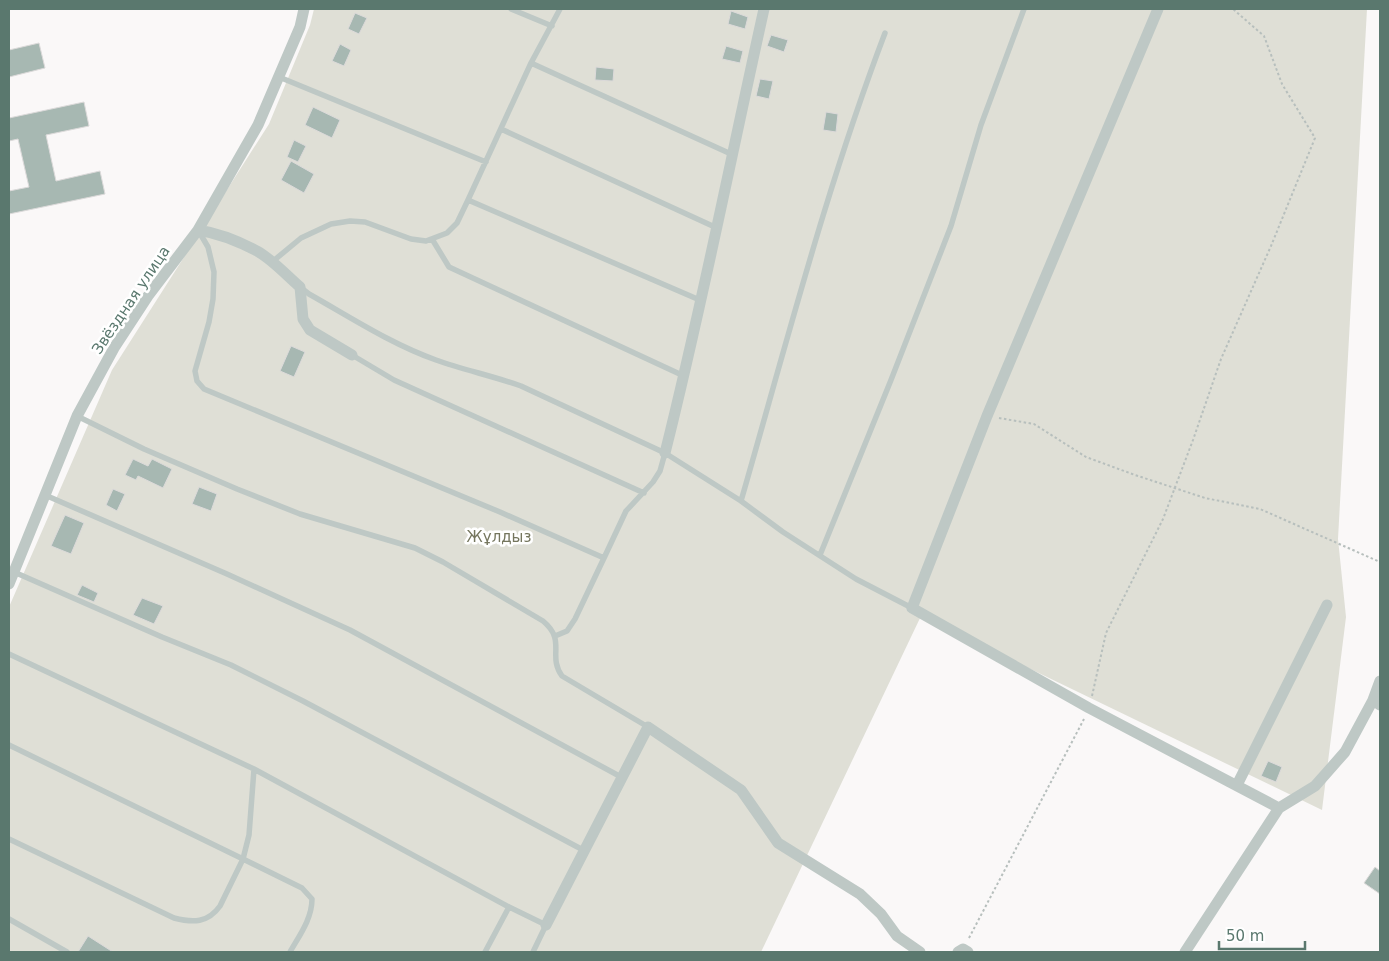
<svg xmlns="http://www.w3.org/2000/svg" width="1389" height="961" font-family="'DejaVu Sans',sans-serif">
	<rect width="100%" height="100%" fill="#faf8f8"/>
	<!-- green -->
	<path fill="#dfdfd6" d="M314 9H1367L1338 539 1346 617 1322 810 921 616 761 952H9V607L112 370 269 124 310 25Z"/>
	<!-- building -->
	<path fill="#a7b8b2" stroke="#dcdada" d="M731 11 748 17 745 29 728 24Z
		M355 13 367 18 359 34 348 29Z
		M771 35 788 40 784 52 767 46Z
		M39 43 45 68 9 77V50Z
		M340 44 351 50 344 66 332 61Z
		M726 46 743 51 740 63 722 59Z
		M596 67 614 69 613 81 595 80Z
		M760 79 773 81 769 99 756 96Z
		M84 102 89 126 46 135 56 181 100 171 105 194 9 214V191L29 187 18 139 9 141V118Z
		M313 107 340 120 332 138 305 125Z
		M826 112 838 114 836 132 823 130Z
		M294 140 306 146 298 162 287 157Z
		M291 161 314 174 304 193 281 180Z
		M291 346 305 352 294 377 280 371Z
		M133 459 148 466 152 459 172 469 163 488 138 476 136 480 125 475Z
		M199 487 217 494 211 511 192 504Z
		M113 489 125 494 117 511 106 505Z
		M65 515 84 523 71 554 51 546Z
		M82 585 98 593 94 602 77 595Z
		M142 598 163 606 154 624 133 615Z
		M1268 761 1282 767 1276 782 1261 776Z
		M1375 867 1380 871V894L1364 883Z
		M88 936 113 952H78Z"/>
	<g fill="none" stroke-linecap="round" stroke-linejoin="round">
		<!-- path -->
		<path stroke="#b7bfbd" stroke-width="2" stroke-dasharray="2.5 2.5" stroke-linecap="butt" d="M999 418 1034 424 1086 457 1135 475 1205 498 1260 509 1380 562
			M1092 696 1106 633 1163 519 1193 440 1221 359 1271 246 1315 138 1282 84 1264 36 1233 9
			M969 938 1084 719"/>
		<!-- service -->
		<path stroke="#bec8c5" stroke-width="5.5" d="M511 9 552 26
			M531 63 731 154
			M279 77 486 162
			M501 129 717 228
			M468 200 702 301
			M198 230 208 247 214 272 213 299 209 322 195 371 197 381 204 389 500 512 604 558 575 619 567 631 555 636
			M432 239 449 267 684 376
			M272 262 301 238 331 224 350 221 365 222 411 239 426 241 447 233 457 223 468 200 531 63 560 9
			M300 287 309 294C350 317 391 344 436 360 464 370 493 376 521 386L665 453
			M352 355 394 380 644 493
			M77 416 144 449 237 489 300 514 415 548 443 562 543 621C567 641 547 655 562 676L648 727
			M45 495 227 574 350 630 623 778
			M741 501C786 345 827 185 885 33
			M820 555 891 380 951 226 981 125 1024 9
			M604 558 626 511 653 482 660 471 665 453 741 501 783 532 856 579 912 608
			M14 572 162 637 231 665 303 701 585 851
			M9 654 254 769 249 835 243 859 302 888 312 899C312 919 299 936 290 952
			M9 745 243 859 220 906C208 923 193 923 174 918L9 839
			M254 769 509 907 485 952
			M509 907 546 925 533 952
			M9 919 67 952"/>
		<!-- minor -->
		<path stroke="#bec8c5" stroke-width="11" d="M1158 9 987 416 912 608 1089 708 1279 808
			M198 230C217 233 240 242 257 251 273 260 286 275 300 287L303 319 310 330 352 355
			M665 453C702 306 731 157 764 9
			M9 584 77 416 114 348 148 296 198 230 258 125 300 27 304 9
			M1380 681 1373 700 1380 705
			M1237 785 1327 605
			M546 925 648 727 741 790 778 843 860 894 881 914 897 936 920 952
			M958 952 963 949 968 952
			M1185 952 1279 808 1315 786 1345 752 1373 700"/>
	</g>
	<g text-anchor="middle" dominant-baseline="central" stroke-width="5" stroke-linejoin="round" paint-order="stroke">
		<!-- street labels -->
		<g font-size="15" fill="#5a786e" stroke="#fff">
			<text transform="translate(131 300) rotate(-56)">Звёздная улица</text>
		</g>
		<!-- park labels -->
		<g font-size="15" fill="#75765e" stroke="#fff">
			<text x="499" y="537">Жұлдыз</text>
		</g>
	</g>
	<!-- border -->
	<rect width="1389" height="961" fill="none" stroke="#5a786e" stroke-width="20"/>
	<!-- scale -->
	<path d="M1219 941v8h86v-8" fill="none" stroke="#5a786e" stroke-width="2.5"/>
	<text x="1226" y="941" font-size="15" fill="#5a786e" stroke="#ffffff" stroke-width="4" paint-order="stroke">50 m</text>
</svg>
